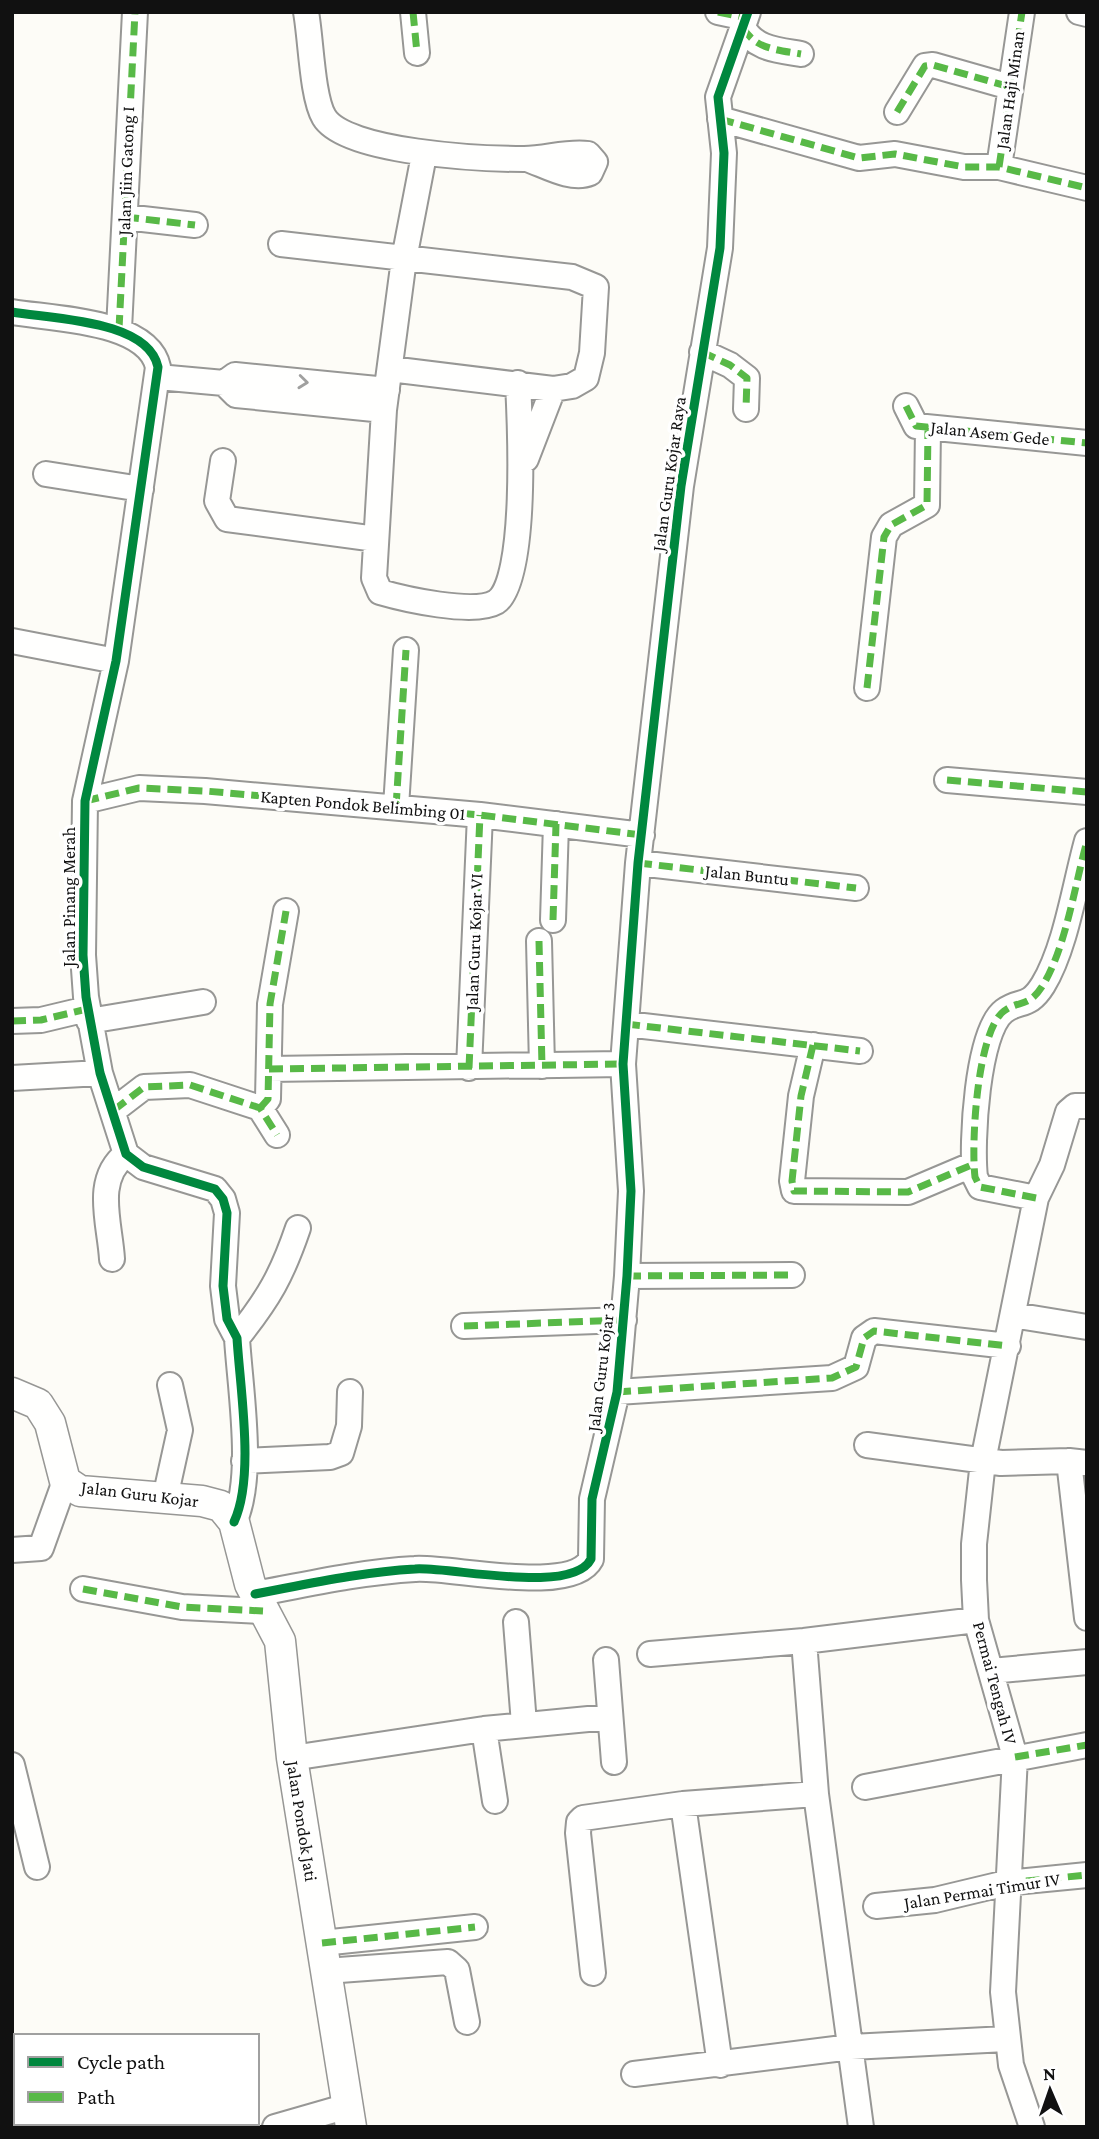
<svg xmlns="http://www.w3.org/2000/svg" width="1099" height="2139" font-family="'Crimson Pro',serif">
	<rect width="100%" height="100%" fill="#fdfcf7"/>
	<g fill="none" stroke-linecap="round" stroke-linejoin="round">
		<defs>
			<path id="minor" d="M306 12C311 39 312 97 324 117 345 153 484 159 524 159 546 159 567 151 588 154L595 162 590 173C571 181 545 165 527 159
				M413 12 417 53
				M718 12 746 18
				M1079 12 1087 14
				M743 27C754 49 778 50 801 54
				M897 112 925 66 933 65 1010 87
				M720 119 859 158 895 154 964 167H999L1087 188
				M424 155 404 259 384 410 374 578 380 592C404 599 474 615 496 602 528 582 520 421 518 383
				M999 167 1022 12
				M125 217 195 225
				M281 244 572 277 596 287 592 353 586 378 572 386 553 389 390 369
				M12 312C53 319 148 320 158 367L116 661 85 801 83 955 86 997 100 1073 126 1154 143 1167 215 1189 223 1199 227 1213 223 1286 227 1319 237 1338C240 1389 255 1477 234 1522
				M119 329 135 12
				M702 352 730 365 747 378 746 409
				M158 377 224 383
				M906 406 916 426 1087 443
				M384 410 236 395 224 383 235 375 387 390
				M526 459 553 389
				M223 461 217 501 227 519 376 539
				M46 474 141 489
				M12 641 116 661
				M867 688 884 537 891 525 927 505 928 428
				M947 780 1087 792
				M85 801 139 788 205 791 480 815 642 835
				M396 807 406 650
				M638 863 856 888
				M553 920 556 824
				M539 941 542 1066
				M12 1021 41 1020 87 1009
				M89 1021 203 1002
				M626 1024 860 1051
				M813 1045 801 1096 792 1181 794 1191 908 1192 974 1164
				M469 1068 480 815
				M269 1069 623 1064
				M12 1078 100 1073
				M260 1108 268 1099 270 1004 286 911
				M114 1110 144 1087 190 1085 260 1108 277 1135
				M1036 1198 980 1187 975 1177C971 1144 977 1031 1004 1011 1020 999 1028 1009 1043 985 1066 947 1075 884 1087 841
				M112 1259C110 1223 93 1180 126 1154
				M627 1276 792 1275
				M1013 1315 1087 1327
				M464 1326 624 1320
				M237 1338C269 1298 282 1275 298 1228
				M617 1392 832 1378 856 1367 864 1338 874 1331 1008 1346
				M867 1445 1001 1463 1069 1461 1087 1463
				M244 1461 330 1457 341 1453 349 1426 350 1392
				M1069 1461 1087 1618
				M165 1498 180 1430 170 1385
				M12 1550 41 1548 65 1481
				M83 1589 182 1607 263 1611
				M255 1594C308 1584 361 1572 415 1569 449 1566 572 1596 591 1559L592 1499 617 1392 627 1276 631 1191 623 1064 638 863 681 486 720 248 724 153 718 97 748 12
				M516 1622 524 1724
				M804 1641 816 1794 861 2127
				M650 1654 804 1641 976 1620
				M606 1660 614 1762
				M991 1671 1087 1662
				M484 1729 495 1801
				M292 1758 484 1729 609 1717
				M12 1765 37 1867
				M865 1787 1087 1745
				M683 1804 720 2065
				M876 1906 935 1900 1006 1883 1087 1875
				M322 1943 475 1927
				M326 1971 448 1962 457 1970 467 2022
				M593 1973 578 1833 579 1822 583 1818 683 1804 816 1794
				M634 2074 851 2047 1006 2039
				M12 2075H16
				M197 2123 199 2127
				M275 2127 348 2106
				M1032 2127 1011 2065 1003 1992 1015 1757 976 1620 974 1580V1544L983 1461 1036 1198 1052 1165 1068 1112 1075 1106H1087"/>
			<path id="tertiary" d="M12 1393 38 1404 50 1423 65 1481 80 1491 202 1501 221 1506 234 1522 250 1584 280 1641 292 1758 351 2127"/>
		</defs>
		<!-- minor casing -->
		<use href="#minor" stroke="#979795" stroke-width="28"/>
		<!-- tertiary casing -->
		<use href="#tertiary" stroke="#979795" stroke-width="33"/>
		<!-- minor -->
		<use href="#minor" stroke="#fffffe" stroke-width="24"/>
		<!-- tertiary -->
		<use href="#tertiary" stroke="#fffffe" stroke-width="30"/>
		<!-- quiet -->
		<path stroke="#58b947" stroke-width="7" stroke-dasharray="14 7" stroke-linecap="butt" d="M413 12 417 53
			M718 12 746 18
			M743 27C754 49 778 50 801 54
			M897 112 925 66 933 65 1010 87
			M720 119 859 158 895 154 964 167H999L1087 188
			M999 167 1022 12
			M125 217 195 225
			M119 329 135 12
			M702 352 730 365 747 378 746 409
			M906 406 916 426 1087 443
			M867 688 884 537 891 525 927 505 928 428
			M947 780 1087 792
			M85 801 139 788 205 791 480 815 642 835
			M396 807 406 650
			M638 863 856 888
			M553 920 556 824
			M539 941 542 1066
			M12 1021 41 1020 87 1009
			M626 1024 860 1051
			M813 1045 801 1096 792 1181 794 1191 908 1192 974 1164
			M469 1068 480 815
			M269 1069 623 1064
			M260 1108 268 1099 270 1004 286 911
			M114 1110 144 1087 190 1085 260 1108 277 1135
			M1036 1198 980 1187 975 1177C971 1144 977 1031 1004 1011 1020 999 1028 1009 1043 985 1066 947 1075 884 1087 841
			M627 1276 792 1275
			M464 1326 624 1320
			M617 1392 832 1378 856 1367 864 1338 874 1331 1008 1346
			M83 1589 182 1607 263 1611
			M1015 1757 1087 1745
			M1026 1881 1087 1875
			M322 1943 475 1927"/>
		<defs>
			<path id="cycleway" d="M12 312C53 319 148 320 158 367L116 661 85 801 83 955 86 997 100 1073 126 1154 143 1167 215 1189 223 1199 227 1213 223 1286 227 1319 237 1338C240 1389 255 1477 234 1522
				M255 1594C308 1584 361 1572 415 1569 449 1566 572 1596 591 1559L592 1499 617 1392 627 1276 631 1191 623 1064 638 863 681 486 720 248 724 153 718 97 748 12"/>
		</defs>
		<!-- cycleway casing -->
		<use href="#cycleway" stroke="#fff" stroke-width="13"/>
		<!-- cycleway -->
		<use href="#cycleway" stroke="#00873e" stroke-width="9"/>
	</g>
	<!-- one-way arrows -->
	<defs><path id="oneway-chevron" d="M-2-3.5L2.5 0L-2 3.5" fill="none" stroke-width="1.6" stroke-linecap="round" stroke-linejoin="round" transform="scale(1.75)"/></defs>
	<use stroke="#a0a09f" href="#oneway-chevron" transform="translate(303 382) rotate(6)"/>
	<g text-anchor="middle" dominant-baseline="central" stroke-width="7" stroke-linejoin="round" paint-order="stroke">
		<!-- street labels -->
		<g font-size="18" fill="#111" stroke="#fff">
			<text transform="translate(1010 90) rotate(-82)">Jalan Haji Minan</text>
			<text transform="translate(126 171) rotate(-88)">Jalan Jiin Gatong I</text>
			<text transform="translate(990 433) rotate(6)">Jalan Asem Gede</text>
			<text transform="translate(669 474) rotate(-82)">Jalan Guru Kojar Raya</text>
			<text transform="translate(363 805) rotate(5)">Kapten Pondok Belimbing 01</text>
			<text transform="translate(747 875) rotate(6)">Jalan Buntu</text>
			<text transform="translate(69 897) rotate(-90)">Jalan Pinang Merah</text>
			<text transform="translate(474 942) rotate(-88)">Jalan Guru Kojar VI</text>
			<text transform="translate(601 1367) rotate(-83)">Jalan Guru Kojar 3</text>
			<text transform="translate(140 1494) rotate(7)">Jalan Guru Kojar</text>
			<text transform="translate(995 1683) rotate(75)">Permai Tengah IV</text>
			<text transform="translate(302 1821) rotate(81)">Jalan Pondok Jati</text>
			<text transform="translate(982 1891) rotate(-9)">Jalan Permai Timur IV</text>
		</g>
	</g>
	<!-- border -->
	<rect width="1099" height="2139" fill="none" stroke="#111111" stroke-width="28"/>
	<!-- legend -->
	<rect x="14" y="2034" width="245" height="91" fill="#ffffff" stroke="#a0a0a0" stroke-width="2"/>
	<rect x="28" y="2057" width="35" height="10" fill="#00873e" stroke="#a0a0a0" stroke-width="2"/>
	<text x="77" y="2069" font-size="21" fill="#111111">Cycle path</text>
	<rect x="28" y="2092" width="35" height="10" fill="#58b947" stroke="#a0a0a0" stroke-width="2"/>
	<text x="77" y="2104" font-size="21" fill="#111111">Path</text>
	<!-- north arrow -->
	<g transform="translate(1050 2090) rotate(358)" stroke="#ffffff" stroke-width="5" paint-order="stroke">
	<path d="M0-5L12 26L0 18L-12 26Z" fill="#111111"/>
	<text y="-10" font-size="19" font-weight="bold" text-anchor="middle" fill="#111111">N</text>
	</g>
</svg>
